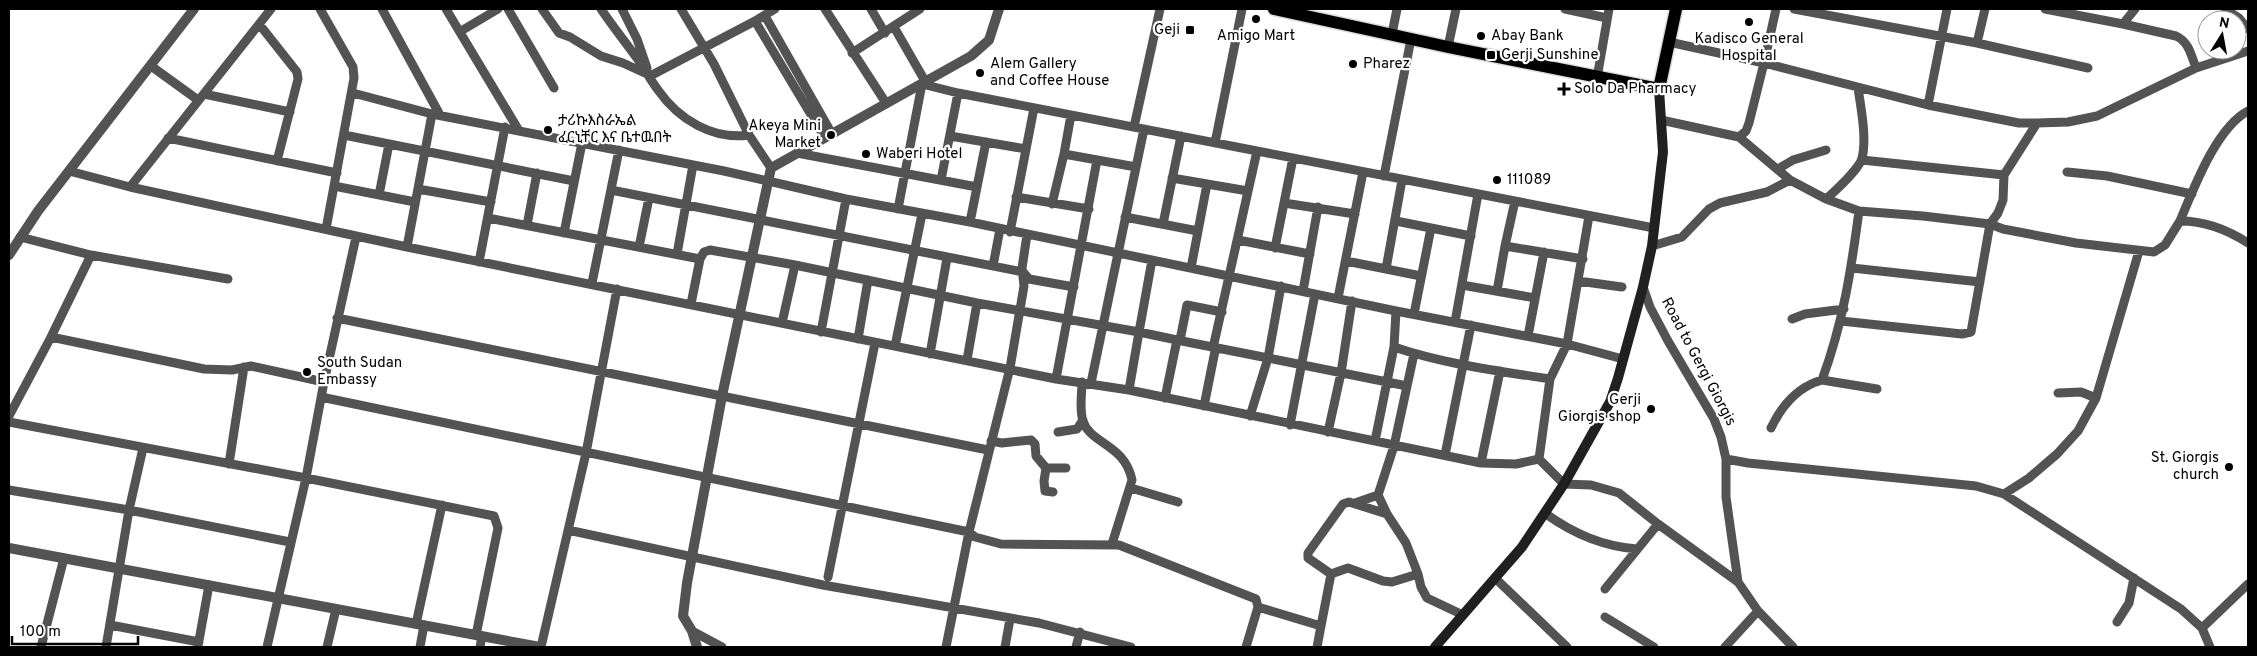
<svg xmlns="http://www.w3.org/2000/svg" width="2257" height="656" font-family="Overpass,'Noto Sans Ethiopic',sans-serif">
	<rect width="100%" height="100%" fill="#fff"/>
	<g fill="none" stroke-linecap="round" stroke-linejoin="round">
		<defs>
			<path id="primary" d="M1274 9 1448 47 1659 89 1676 9"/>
		</defs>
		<!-- primary casing -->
		<use href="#primary" stroke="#dbdbdb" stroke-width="15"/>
		<!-- minor -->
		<path stroke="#535353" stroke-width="9" d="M320 9 353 67 354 78 326 229
			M382 9 440 115
			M446 9 518 129
			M508 9 554 88
			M542 9 559 33 570 37 601 56 623 63 647 74
			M601 9C613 27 627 44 639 61 646 71 651 81 658 90 679 120 713 140 749 135
			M622 9 637 39 647 68
			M681 9 714 64 749 135 771 168
			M825 9 886 103
			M871 9 885 33
			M1565 9 1607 18
			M1794 9 1977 43 2088 68
			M2045 9 2123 24 2135 9
			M2225 9 2239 18 2248 29
			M765 16 832 134
			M755 21 825 138
			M259 24 297 72 298 79 277 161
			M2123 24 2176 36C2189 42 2191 55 2196 68
			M894 27 925 81
			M461 31 498 9
			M1392 34 1397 9
			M1669 42 1764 63 1776 9
			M1977 43 1985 9
			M1448 47 1456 9
			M852 53 920 9
			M151 66 198 100
			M650 76 755 21 775 9
			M1597 78 1609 9
			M353 93 432 114 724 171 846 199 970 222 1396 311 1567 344 1623 359
			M204 94 290 112
			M1928 105 1947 9
			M1661 120 1739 137 1790 180 1826 199C1835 191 1860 168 1862 158 1867 139 1861 108 1858 88
			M1134 127 1160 9
			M344 135 574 181
			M950 136 1026 149
			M1739 137 1746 131 1749 123 1764 63 1928 105 2019 123H2037L2068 122 2097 116 2196 68 2248 51
			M168 138 337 173
			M1215 143 1242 9
			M797 153 977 187
			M1064 154 1136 167
			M1862 160 2004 175
			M1778 169 1793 160 1826 150
			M69 171 130 187 407 247 1056 379 1129 390 1481 463 1516 464 1539 459
			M2067 172 2107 176 2192 194
			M1384 176 1411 39
			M1172 178 1248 191
			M941 180 958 93
			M334 186 415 202
			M130 187 271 9
			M418 189 491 202
			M611 190 1023 272 1029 279 1074 287
			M379 195 389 144
			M1016 197 1089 209
			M1515 201 1505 246 1583 259
			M1284 203 1355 214
			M1052 204 1064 154 1071 115
			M898 209 922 84 958 93 1654 228
			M1859 211 1923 216 1990 224 2003 229 2076 243 2154 252 2165 245 2180 221C2205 221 2228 230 2248 243
			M1125 217 1198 231
			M488 218 700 259
			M1396 221 1431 228
			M2180 221C2194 188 2216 128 2248 111
			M970 222 986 142
			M1163 224 1181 136
			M527 225 537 173
			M1010 232 1034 108
			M564 233 582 143
			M20 237 91 255 228 279
			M1238 240 1310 254
			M1652 246 1682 237 1709 209 1720 203 1767 192 1790 180
			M407 247 432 114
			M639 247 649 198
			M1275 248 1293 158
			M677 254 693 165
			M1152 260 1139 332 1177 340
			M1346 261 1421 276
			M479 262 505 127
			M993 266 1000 229
			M1191 268 1207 184
			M1852 268 1980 282
			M1386 269 1402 180
			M1578 281 1622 287
			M592 283 619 150
			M1462 285 1535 298
			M1281 286 1268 358 1407 386
			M1643 287 1650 307 1668 341 1714 419 1721 437 1726 459V497L1738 582 1758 611 1793 647
			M1303 291 1318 207
			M1497 291 1505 246
			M1338 298 1363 172
			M691 304 700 259 704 252 710 250 795 265 977 303 1139 332 1129 390
			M1414 314 1431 228 1471 236
			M337 318 988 450
			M1792 319 1805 314 1844 309
			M1841 321 1962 334 1971 332 1990 224 1998 213 2003 200 2004 175 2037 123
			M1455 322 1478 194
			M782 323 795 265
			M821 332 846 199
			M1528 336 1544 252
			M51 337 204 369 232 370 251 366 324 382
			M858 339 868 280
			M1180 340 1187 305 1222 312
			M895 346 922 214
			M1394 347C1444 364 1498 371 1550 379L1567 344 1589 216
			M930 354 947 258
			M967 360 977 303
			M1056 379 1097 160
			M1822 380 1877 389
			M1082 382C1082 394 1079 409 1083 421 1090 444 1125 444 1132 480L1112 544
			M1091 383 1144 129
			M2058 393 2081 392 2096 398
			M321 397 969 532 975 537 1001 544 1119 545 1256 599 1258 607 1246 647
			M1165 398 1177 340 1268 358 1250 416
			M1204 406 1215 351 1213 348 1257 151
			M9 416 51 337 91 255
			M9 422 306 478 494 516 498 528 476 635
			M1290 425 1315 294
			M1771 428C1782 405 1797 387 1822 380 1843 323 1851 271 1859 211L1826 199
			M1058 432 1077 429 1083 420
			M1328 432 1341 373 1352 301
			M991 441 1002 443 1031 440 1035 444 1036 456 1046 468H1066
			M1375 441 1394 347 1396 311
			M1445 455 1471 325
			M1539 459 1564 484 1591 485 1619 493 1658 524 1738 582
			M1539 459 1550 379
			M1726 459 1748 463 1976 486 2004 494 2181 609 2202 628 2210 647
			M1481 463 1500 371
			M229 464 244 367
			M1046 468 1044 481 1045 491 1053 492
			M1131 488 1178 502
			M9 490 129 510 290 542
			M2004 494 2029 478 2057 454 2078 431 2096 398 2139 251
			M1355 503 1378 495
			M1387 514 1378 495 1394 446 1414 354
			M1546 514C1574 534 1602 546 1637 549
			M568 530 823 585 1039 623 1131 647
			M1331 574 1348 568 1383 581 1392 582 1418 574
			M828 577 875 343
			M1496 579 1567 647
			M1605 589 1658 524
			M1258 607 1321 626 1317 647
			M1605 617 1654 647
			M2117 622 2129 603 2134 578
			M416 624 442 505
			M110 625 199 642
			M1321 626 1331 574 1308 558V553L1343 504 1349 502 1387 514 1406 543 1418 574 1421 587 1427 598 1463 615
			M2202 628 2248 584
			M692 631 722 647
			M198 646 209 585
			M41 647 64 558
			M106 647 129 510 143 448
			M267 647 306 478 324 382 356 237
			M327 647 336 609
			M420 647 424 625
			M480 647 482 636
			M541 647 586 453 617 289
			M946 647 969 532 1010 368 1024 286 1022 268 1027 235
			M1005 647 1010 619
			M1076 647 1080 632
			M1725 647 1758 611"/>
		<!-- tertiary -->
		<path stroke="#535353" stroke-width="10" d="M9 255 38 211 194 9
			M9 548 540 647
			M697 647 692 631 683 616 687 583 722 396 771 168 971 56 989 40 999 9"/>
		<!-- secondary -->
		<path stroke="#202020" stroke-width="10" d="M1435 647 1522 547 1564 484 1610 402 1618 378 1643 287 1652 246 1663 152 1659 89"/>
		<!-- primary -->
		<use href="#primary" stroke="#000" stroke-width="12"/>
	</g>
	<!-- markers -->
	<g fill="#000" stroke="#fff" stroke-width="2">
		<circle cx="1256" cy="19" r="5"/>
		<circle cx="1749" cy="22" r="5"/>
		<rect x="1185" y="25" width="10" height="10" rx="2.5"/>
		<circle cx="1481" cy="36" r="5"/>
		<rect x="1486" y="50" width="10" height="10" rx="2.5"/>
		<circle cx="1353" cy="64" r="5"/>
		<circle cx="980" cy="73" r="5"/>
		<path d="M1561.5 81.5h5v5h5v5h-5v5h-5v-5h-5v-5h5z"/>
		<circle cx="548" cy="130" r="5"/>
		<circle cx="831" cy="135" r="5"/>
		<circle cx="866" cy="154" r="5"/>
		<circle cx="1497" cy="180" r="5"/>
		<circle cx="307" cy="372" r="5"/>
		<circle cx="1651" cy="409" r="5"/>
		<circle cx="2229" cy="467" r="5"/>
	</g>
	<g text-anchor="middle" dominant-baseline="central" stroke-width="4.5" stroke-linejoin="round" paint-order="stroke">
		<!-- poi labels -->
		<g font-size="15" fill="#000" stroke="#fff" text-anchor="start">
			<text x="1180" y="30" text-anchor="end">Geji</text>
			<text x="1256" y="36" text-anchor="middle">Amigo Mart</text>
			<text x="1491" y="36">Abay Bank</text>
			<text x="1749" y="39" text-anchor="middle">Kadisco General<tspan x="1749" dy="17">Hospital</tspan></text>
			<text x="1501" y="55">Gerji Sunshine</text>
			<text x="990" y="64">Alem Gallery<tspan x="990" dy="17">and Coffee House</tspan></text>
			<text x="1363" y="64">Pharez</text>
			<text x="1574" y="89">Solo Da Pharmacy</text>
			<text x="558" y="121">ታሪኩእስራኤል<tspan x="558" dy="17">ፈርኒቸር እና ቤተዉበት</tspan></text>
			<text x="821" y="126" text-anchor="end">Akeya Mini<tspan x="821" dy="17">Market</tspan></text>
			<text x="876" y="154">Waberi Hotel</text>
			<text x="1507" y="180">111089</text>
			<text x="317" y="363">South Sudan<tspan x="317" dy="17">Embassy</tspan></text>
			<text x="1641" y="400" text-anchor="end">Gerji<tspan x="1641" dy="17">Giorgis shop</tspan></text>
			<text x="2219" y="458" text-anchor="end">St. Giorgis<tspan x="2219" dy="17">church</tspan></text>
		</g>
		<!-- street labels -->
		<g font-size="15" fill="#000" stroke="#fff">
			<text transform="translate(1698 362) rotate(62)">Road to Gergi Giorgis</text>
		</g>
	</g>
	<!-- border -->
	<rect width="2257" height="656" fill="none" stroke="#000000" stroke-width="20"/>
	<!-- north arrow -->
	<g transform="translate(2222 35) rotate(11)"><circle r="24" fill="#ffffff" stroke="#999999"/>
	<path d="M0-4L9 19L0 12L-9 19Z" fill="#000000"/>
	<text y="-8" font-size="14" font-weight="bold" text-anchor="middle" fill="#000000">N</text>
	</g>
	<!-- scale -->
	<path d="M12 636v8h126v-8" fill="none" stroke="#000000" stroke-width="2.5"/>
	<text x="20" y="636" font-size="15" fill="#000000" stroke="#ffffff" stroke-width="4" paint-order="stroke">100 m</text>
</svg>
